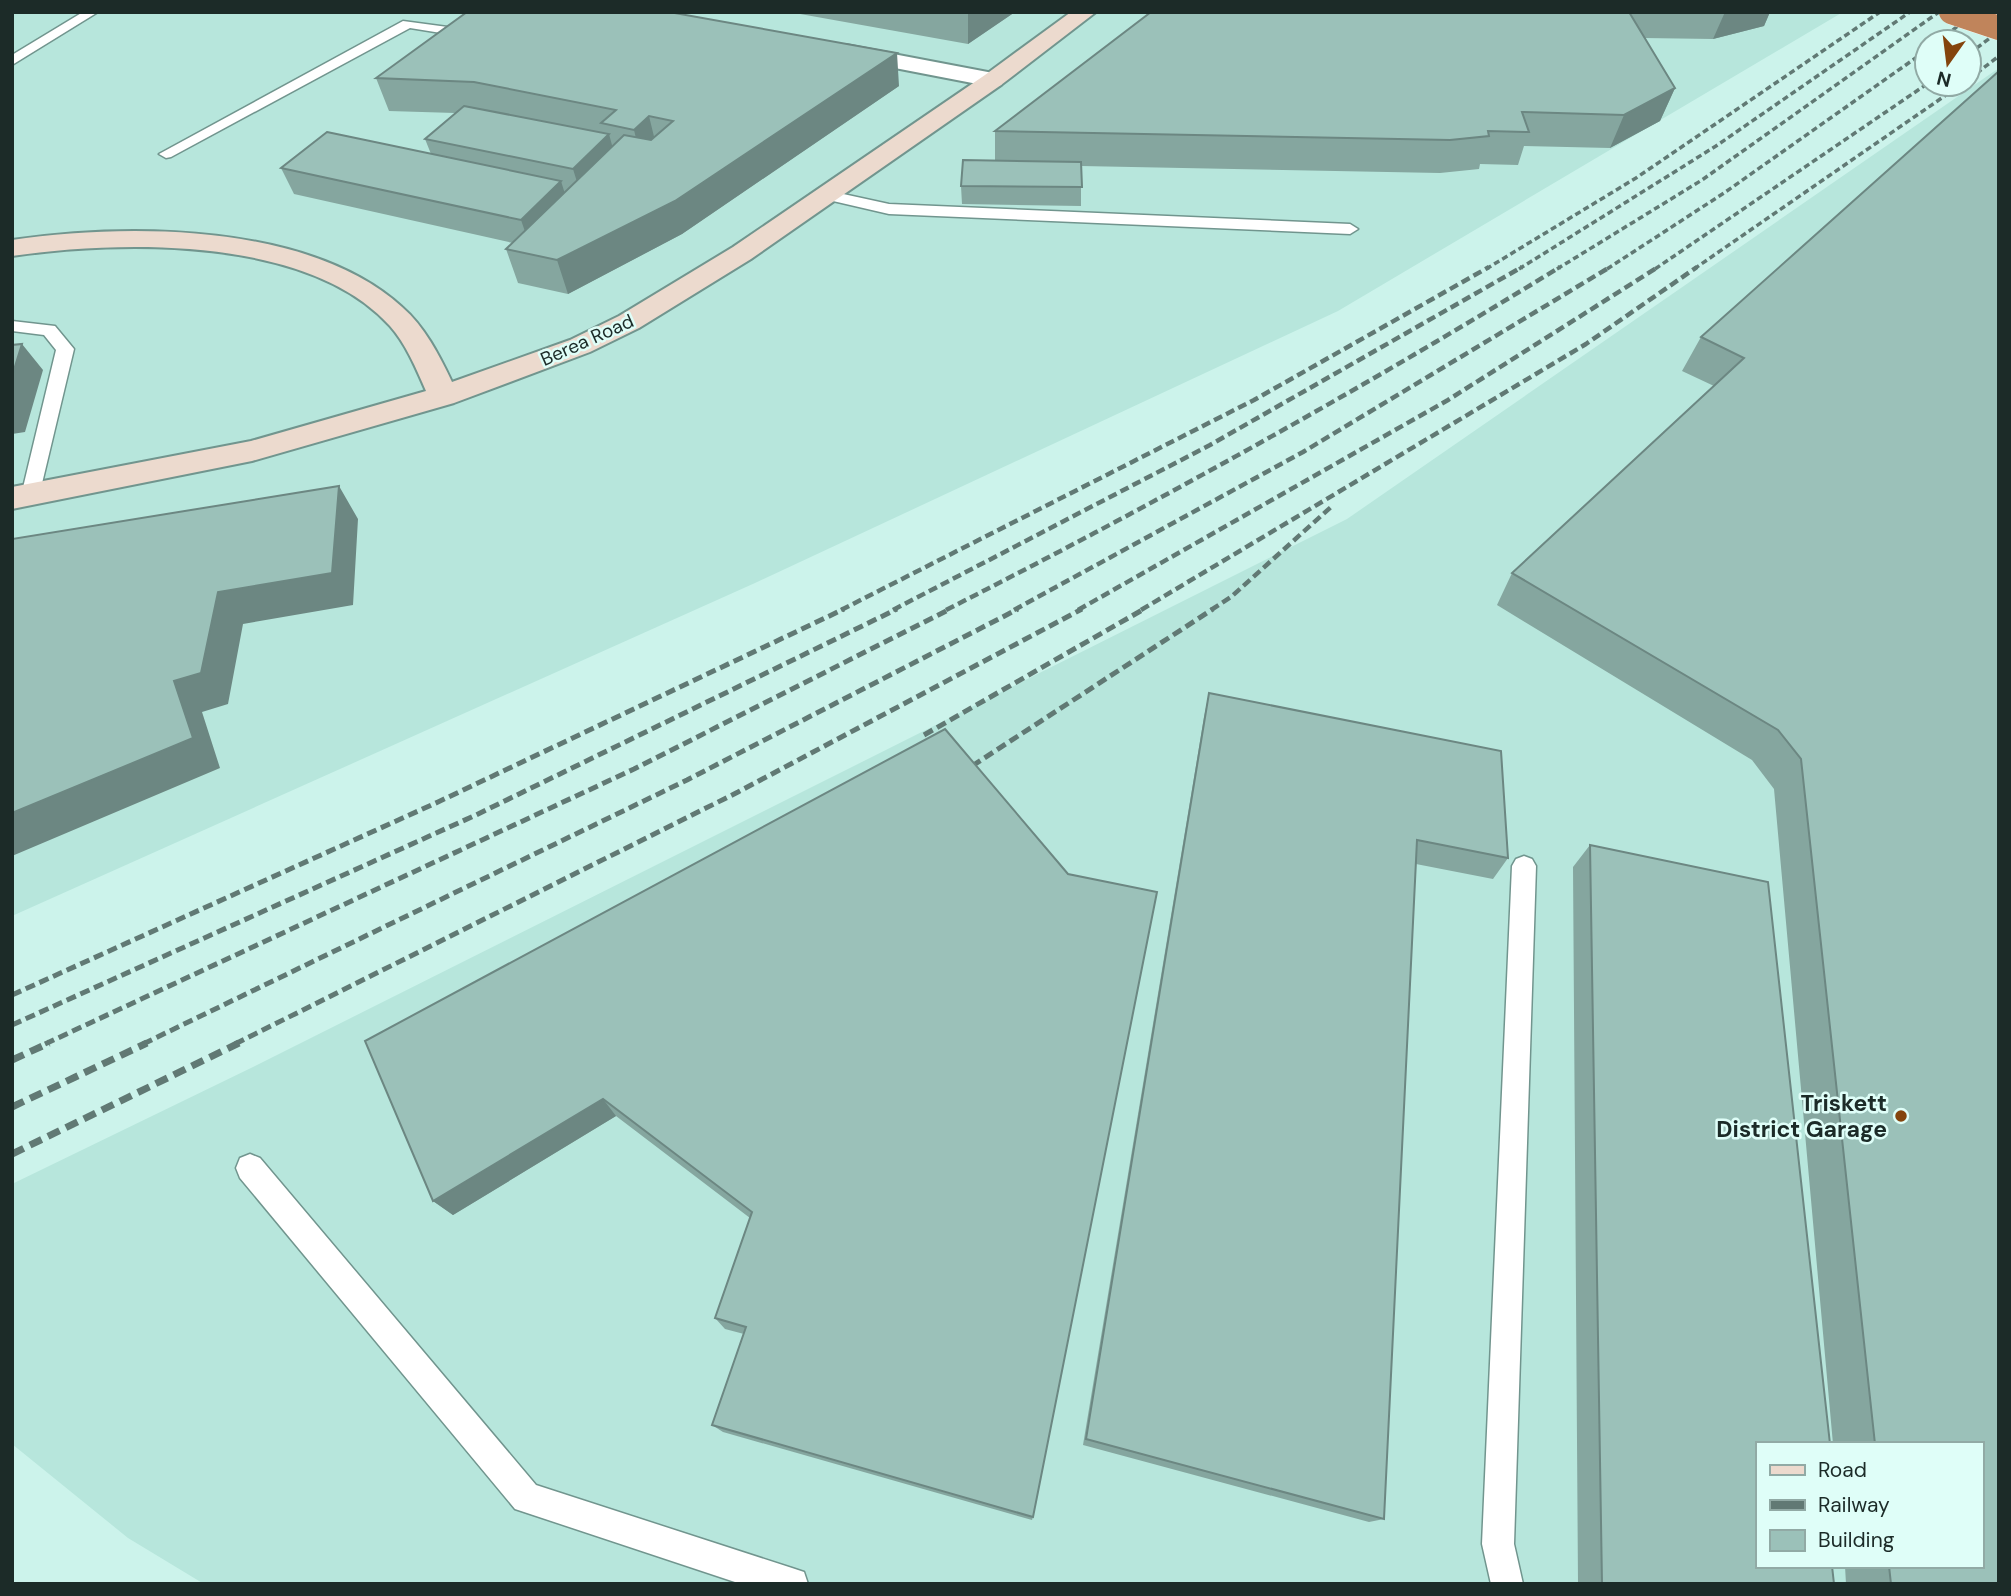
<svg xmlns="http://www.w3.org/2000/svg" width="2011" height="1596" font-family="'DM Sans',sans-serif">
	<rect width="100%" height="100%" fill="#ccf3eb"/>
	<!-- built -->
	<path fill="#b7e6dc" fill-rule="evenodd" d="M12 12H1843L1338 311 755 583 12 916Z
		M1999 68V1584H204L128 1538 12 1444V1184L253 1067 1347 519ZM1757 1444H1981V1566H1757Z"/>
	<g fill="none" stroke-linecap="round" stroke-linejoin="round">
		<defs>
			<path id="lane" d="M83 12H98L12 65V55Z
				M499 12H514L472 38 410 28 171 157 166 158 159 154 403 21 470 30Z
				M825 190 889 204 1350 224 1358 229 1350 234 889 214 820 198V192Z
				M12 321 55 326 74 349 39 496 30 503 21 496 56 350 44 335 12 331Z
				M1524 856 1532 859 1536 866 1514 1544 1523 1584H1491L1482 1544 1512 866 1516 859Z
				M250 1154 260 1158 536 1485 792 1568 804 1572 808 1584H741L515 1509 240 1178 236 1168 240 1158Z"/>
			<path id="street" d="M846 45 993 73 1001 75 1004 80 1001 85 993 87 838 57 835 52Z"/>
			<path id="secondary" d="M1071 12H1096L1001 85 751 259 639 328 590 352 454 403 252 461 12 509V487L251 441 426 391C416 368 406 344 390 326 309 236 122 240 12 256V240C129 223 310 223 402 307 425 327 439 355 452 382L570 340 619 316 733 247 985 75Z"/>
		</defs>
		<!-- lane casing -->
		<use href="#lane" stroke="#71958e" stroke-width="3"/>
		<!-- street casing -->
		<use href="#street" stroke="#71958e" stroke-width="4"/>
		<!-- secondary casing -->
		<use href="#secondary" stroke="#71958e" stroke-width="4"/>
		<!-- lane -->
		<use href="#lane" fill="#fff" fill-rule="evenodd"/>
		<!-- street -->
		<use href="#street" fill="#fff" fill-rule="evenodd"/>
		<!-- secondary -->
		<use href="#secondary" fill="#ecdace" fill-rule="evenodd"/>
		<!-- rail-far3 -->
		<path stroke="#617974" stroke-width="3.5" stroke-dasharray="6 3.5" stroke-linecap="butt" d="M1938 42 1975 12
			M1969 54 1999 31
			M1969 79 1999 56
			M1486 269 1636 178 1880 12
			M1519 269 1716 146 1910 12
			M1557 269 1702 180 1939 12
			M1607 269 1724 193 1927 50
			M1655 269 1927 84
			M1694 269 1962 84"/>
		<!-- rail-far2 -->
		<path stroke="#617974" stroke-width="4.5" stroke-dasharray="9 4.5" stroke-linecap="butt" d="M841 610 1254 400 1489 267
			M893 610 1210 445 1522 267
			M946 610C1155 504 1360 390 1560 267
			M1014 610 1303 452 1610 267
			M1078 610 1448 400 1658 267
			M1141 610 1586 344 1697 267
			M1211 610 1231 597 1331 507"/>
		<!-- rail-far1 -->
		<path stroke="#617974" stroke-width="5" stroke-dasharray="10 5" stroke-linecap="butt" d="M924 735 1144 609
			M972 766 1213 609
			M12 995 438 802 844 609
			M12 1025 476 815 897 609
			M45 1044 634 769 950 609
			M143 1044 687 780 1018 609
			M235 1044 738 792 1082 609"/>
		<!-- rail -->
		<path stroke="#617974" stroke-width="7" stroke-dasharray="13 7" stroke-linecap="butt" d="M12 1060 49 1043
			M12 1107 147 1043
			M12 1154 239 1043"/>
		<defs>
			<path id="highway-bridge" d="M1951 12 1999 28"/>
		</defs>
		<!-- highway-bridge casing -->
		<use href="#highway-bridge" stroke="#fff" stroke-width="25" stroke-linecap="butt"/>
		<!-- highway-bridge -->
		<use href="#highway-bridge" stroke="#c0845b" stroke-width="24"/>
	</g>
	<!-- wall -->
	<path fill="#85a69f" d="M789 12H1015L968 44Z
		M1151 12H1770L1764 26 1713 39 1644 38 1675 88 1660 121 1610 148 1524 146 1518 165 1480 164 1479 169 1440 173 1081 166V206L962 204 961 186 995 161V131Z
		M1999 71V1584H1846L1845 1566H1981V1444H1833L1774 789 1752 760 1497 605 1512 573 1714 386 1682 371 1701 337Z
		M376 78 899 86 682 234 568 294 518 283 506 249 513 243 294 194 281 168 431 154 425 139 455 113 389 111Z
		M1209 693 1508 858 1493 879 1416 864 1384 1519 1369 1522 1083 1445 1204 717Z
		M945 729 1033 1517 1032 1520 723 1432 712 1425 744 1334 725 1329 715 1318 750 1218 616 1116 453 1215 433 1201Z
		M1590 845 1757 1444 1834 1584H1578L1573 867Z"/>
	<!-- shaded-wall -->
	<path fill="#6c8782" d="M968 12H1015L968 44Z
		M1725 12H1770L1764 26 1713 39Z
		M897 53 899 86 682 234 568 294 557 260Z
		M1675 88 1660 121 1610 148 1624 115Z
		M649 116 657 149 642 163 634 130Z
		M609 134 616 160 581 195 573 169Z
		M561 181 569 207 530 246 521 220Z
		M22 344 43 370 25 432 12 434V376Z
		M339 486 358 519 353 605 243 624 228 704 202 712 220 768 12 856V813L174 681 218 592Z
		M603 1099 616 1116 453 1215 433 1201Z"/>
	<!-- building -->
	<path fill="#9bc1b9" stroke="#6c8782" stroke-width="2" d="M467 12H669L897 53 675 201 557 260 506 249 624 135 651 140 673 121 649 116 634 130 601 123 616 110 474 82 376 78Z
		M1151 12H1629L1675 88 1624 115 1522 112 1529 132 1488 131 1489 136 1450 140 995 131Z
		M1999 71V1584H1891L1889 1566H1981V1444H1875L1801 759 1778 730 1512 573 1744 358 1701 337Z
		M464 106 609 134 573 169 425 139Z
		M327 132 561 181 521 220 281 168Z
		M963 160 1081 162 1082 187 961 186Z
		M22 344 12 376V345Z
		M339 486 332 573 218 592 201 673 174 681 193 738 12 813V539Z
		M1209 693 1501 751 1508 858 1417 840 1384 1519 1086 1439Z
		M945 729 1068 874 1157 892 1033 1517 712 1425 746 1327 715 1318 752 1212 603 1099 433 1201 365 1041Z
		M1590 845 1768 882 1830 1444H1757V1566H1832L1834 1584H1602Z"/>
	<!-- markers -->
	<circle fill="#84440d" stroke="#dffef8" stroke-width="2.5" cx="1901" cy="1116" r="7"/>
	<g text-anchor="middle" dominant-baseline="central" stroke-width="5" stroke-linejoin="round" paint-order="stroke">
		<!-- far-street labels -->
		<g font-size="19" fill="#1c2b28" stroke="#dffef8">
			<text transform="translate(587 340) rotate(-24)">Berea Road</text>
		</g>
		<!-- poi labels -->
		<g font-size="23" font-weight="bold" fill="#1c2b28" stroke="#dffef8" text-anchor="end">
			<text x="1887" y="1103">Triskett<tspan x="1887" dy="26">District Garage</tspan></text>
		</g>
	</g>
	<!-- border -->
	<rect width="2011" height="1596" fill="none" stroke="#1c2b28" stroke-width="28"/>
	<!-- legend -->
	<rect x="1756" y="1442" width="228" height="126" fill="#dffef8" stroke="#91aaa5" stroke-width="2"/>
	<rect x="1770" y="1465" width="35" height="10" fill="#ecdace" stroke="#91aaa5" stroke-width="2"/>
	<text x="1818" y="1477" font-size="21" fill="#1c2b28">Road</text>
	<rect x="1770" y="1500" width="35" height="10" fill="#617974" stroke="#91aaa5" stroke-width="2"/>
	<text x="1818" y="1512" font-size="21" fill="#1c2b28">Railway</text>
	<rect x="1770" y="1530" width="35" height="21" fill="#9bc1b9" stroke="#91aaa5" stroke-width="2"/>
	<text x="1818" y="1547" font-size="21" fill="#1c2b28">Building</text>
	<!-- north arrow -->
	<g transform="translate(1948 63) rotate(194)"><circle r="33" fill="#dffef8" stroke="#91aaa5" stroke-width="2"/>
	<path d="M0-5L12 26L0 18L-12 26Z" fill="#84440d"/>
	<text y="-10" font-size="19" font-weight="bold" text-anchor="middle" fill="#1c2b28">N</text>
	</g>
</svg>
